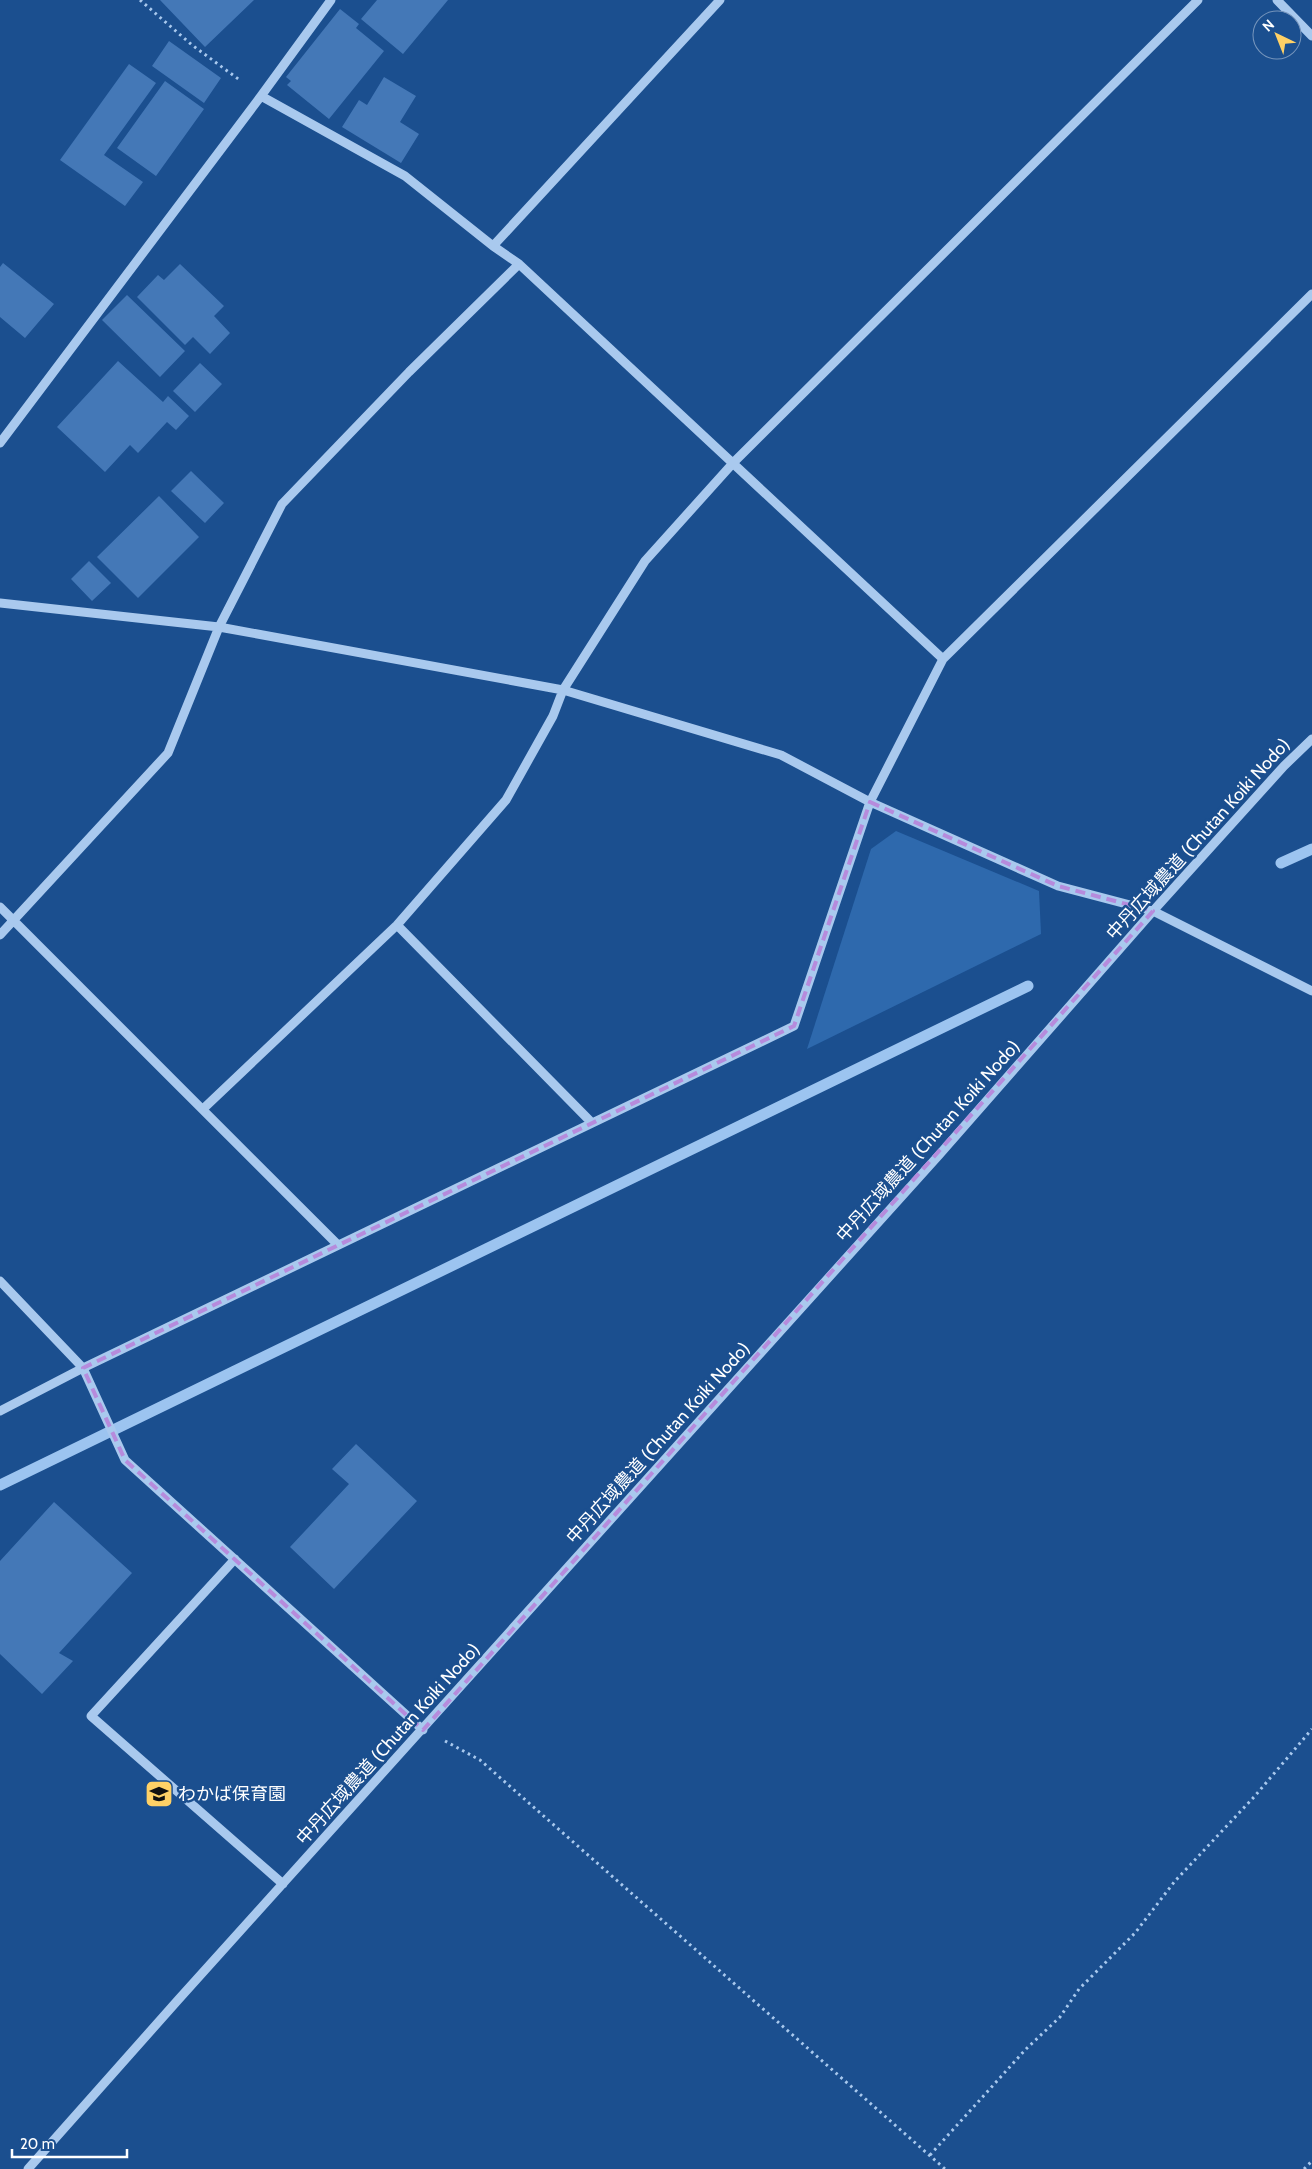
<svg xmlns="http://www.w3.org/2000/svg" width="1312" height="2169" font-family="Cabin,'Noto Sans JP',sans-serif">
	<rect width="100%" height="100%" fill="#1b4f8f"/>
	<!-- green -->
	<path fill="#2e69ad" d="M896 831 1039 891 1041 934 807 1049 871 849Z"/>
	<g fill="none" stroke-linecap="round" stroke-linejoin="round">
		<!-- stream -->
		<path stroke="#9cc4f0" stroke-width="11" d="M1281 863 1312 849
			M0 1485 1028 986"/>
	</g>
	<!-- building -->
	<path fill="#4478b7" d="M160 0H254L205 47Z
		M377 0H448L403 54 361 19Z
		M340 9 359 24 356 28 384 51 329 119 287 85 291 81 286 77Z
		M169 41 221 78 204 103 152 66Z
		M129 64 156 83 104 155 143 182 125 206 60 160Z
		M384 77 416 96 400 122 419 134 401 163 342 127 359 100 367 105Z
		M165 81 204 109 156 176 117 148Z
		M3 263 54 304 25 338 0 317V267Z
		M180 264 224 306 214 316 230 333 210 354 193 337 185 345 137 297 158 275 164 280Z
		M127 295 185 351 160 377 102 320Z
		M118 361 163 402 168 396 189 416 176 430 167 422 138 453 130 445 105 472 57 427Z
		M200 363 222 384 195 412 173 391Z
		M191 471 224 503 205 523 171 491Z
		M159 496 199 537 138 598 97 557Z
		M89 561 111 583 92 601 71 579Z
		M356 1444 417 1501 334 1589 290 1547 349 1484 332 1469Z
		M54 1502 132 1573 59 1653 73 1661 42 1694 0 1654V1561Z"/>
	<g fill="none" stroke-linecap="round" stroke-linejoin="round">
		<!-- path -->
		<path stroke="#a9c9ee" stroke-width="3" stroke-dasharray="2.5 4" stroke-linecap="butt" d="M140 0 192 45 241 81
			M445 1741 480 1760 945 2169
			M930 2155 1026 2049 1060 2017 1079 1989 1135 1933 1175 1881 1254 1797 1312 1729
			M1304 2169 1312 2161"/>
		<!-- minor -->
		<path stroke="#a9c9ee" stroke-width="9" d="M1277 0 1312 36
			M261 96 405 176 493 246 519 264 943 659
			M493 246 720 0
			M0 443 261 96 331 0
			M0 603 219 627 563 690 781 755 870 802 1058 886 1153 911 1312 991
			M0 907 338 1245
			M397 925 592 1123
			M0 935 168 753 219 627 282 504 409 372 519 264
			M203 1109 397 925 506 800 553 716 563 690 645 561 734 462 1198 0
			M0 1281 83 1368 125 1460 423 1730
			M0 1411 83 1368 794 1026 870 802 943 659 1312 294
			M235 1559 91 1716 283 1884
			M28 2169 178 2000 939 1155 1153 911 1284 766 1312 739"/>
	</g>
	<!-- marked area -->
	<path fill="none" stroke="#b68bdc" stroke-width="4" stroke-dasharray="10 6" stroke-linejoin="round" d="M870 802 1058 886 1153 911 423 1730 125 1460 83 1368 794 1026Z"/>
	<!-- icons -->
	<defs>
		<symbol id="school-square" viewBox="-11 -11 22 22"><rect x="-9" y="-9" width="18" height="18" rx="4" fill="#ffd166" stroke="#1b4f8f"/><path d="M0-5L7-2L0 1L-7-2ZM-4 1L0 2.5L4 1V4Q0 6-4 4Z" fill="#111"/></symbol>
	</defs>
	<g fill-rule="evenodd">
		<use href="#school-square" x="143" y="1778" width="32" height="32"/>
	</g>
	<g text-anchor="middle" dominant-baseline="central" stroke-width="5" stroke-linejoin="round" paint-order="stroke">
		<!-- street labels -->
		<g font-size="18" fill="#fff" stroke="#1b4f8f">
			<text transform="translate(1198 839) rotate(-48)">中丹広域農道 (Chutan Koiki Nodo)</text>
			<text transform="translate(928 1141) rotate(-48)">中丹広域農道 (Chutan Koiki Nodo)</text>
			<text transform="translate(658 1443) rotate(-48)">中丹広域農道 (Chutan Koiki Nodo)</text>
			<text transform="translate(388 1744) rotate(-48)">中丹広域農道 (Chutan Koiki Nodo)</text>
		</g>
		<!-- poi labels -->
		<g font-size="18" fill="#fff" stroke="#1b4f8f" text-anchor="start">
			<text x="178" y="1794">わかば保育園</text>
		</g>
	</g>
	<!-- north arrow -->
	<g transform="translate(1277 35) rotate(317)"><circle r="24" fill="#1b4f8f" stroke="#7695bc"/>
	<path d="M0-4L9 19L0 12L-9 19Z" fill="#ffd166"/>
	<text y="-8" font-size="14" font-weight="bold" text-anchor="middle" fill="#ffffff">N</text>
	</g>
	<!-- scale -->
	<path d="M12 2149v8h115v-8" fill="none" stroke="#ffffff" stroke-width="2.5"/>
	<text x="20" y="2149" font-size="15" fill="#ffffff" stroke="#1b4f8f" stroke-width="4" paint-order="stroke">20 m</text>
</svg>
